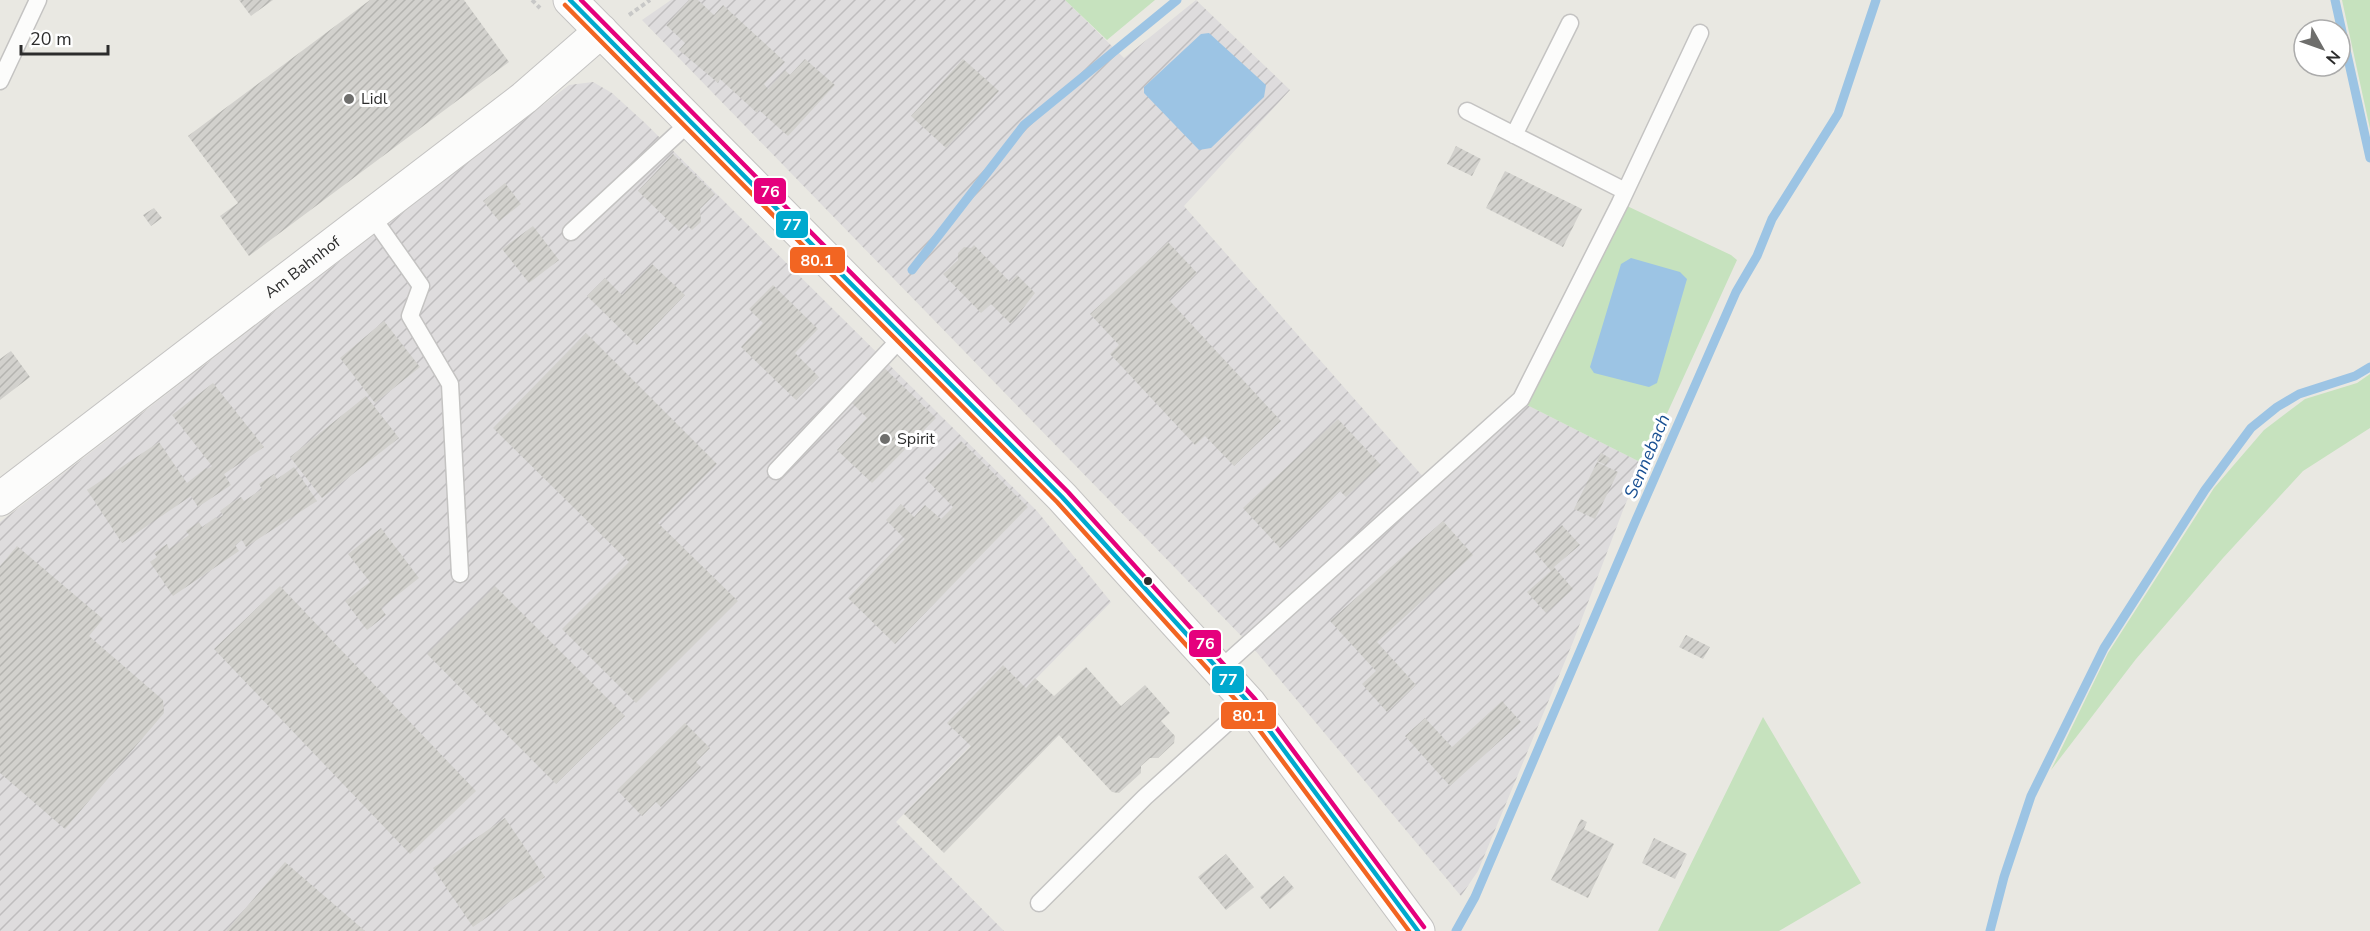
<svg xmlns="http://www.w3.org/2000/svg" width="2370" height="931" font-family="'Nunito Sans',sans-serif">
	<defs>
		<pattern id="industrial-furrows" width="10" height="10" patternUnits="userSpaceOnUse" patternTransform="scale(1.5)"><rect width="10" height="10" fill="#dedcdd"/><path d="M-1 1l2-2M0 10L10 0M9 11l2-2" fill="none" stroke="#bfbdbe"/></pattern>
		<pattern id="building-hatch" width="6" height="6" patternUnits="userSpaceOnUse" patternTransform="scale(1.5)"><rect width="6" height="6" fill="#d2d1cd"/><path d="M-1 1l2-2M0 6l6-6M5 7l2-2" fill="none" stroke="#b4b4b0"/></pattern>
	</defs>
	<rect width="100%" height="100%" fill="#e9e8e2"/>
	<!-- industrial -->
	<path fill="url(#industrial-furrows)" d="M671 0H1065L1124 58 1196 0 1290 90 1184 206 1433 488 1527 405 1644 464 1625 505 1573 642 1478 871 1461 896 1254 649 642 20Z
		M593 82 612 93 644 122 1037 511 1111 602 896 822 1004 931H0V522L569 85Z"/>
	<!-- grass -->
	<path fill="#c6e2be" d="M1065 0H1155L1107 40Z
		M2342 0H2370V129Z
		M1627 206 1731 255 1737 260 1644 464 1527 405Z
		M2370 374V428L2303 471 2223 558 2136 659 2051 770 2108 653 2214 488 2264 430 2305 399 2357 383Z
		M1763 717 1861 883 1779 931H1658Z"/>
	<!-- water -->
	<path fill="#9cc4e4" d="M1209 33 1266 85 1264 97 1211 148 1199 150 1144 93V87L1201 34Z
		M1631 258 1680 272 1687 279 1657 383 1649 387 1594 373 1590 367 1621 264Z"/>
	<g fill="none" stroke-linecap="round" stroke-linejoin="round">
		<!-- stream -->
		<path stroke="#9cc4e4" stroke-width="9" d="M2335 0 2370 158
			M912 270 1024 125 1177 0
			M1456 931 1475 897 1636 520 1736 292 1757 256 1772 219 1838 114 1876 0
			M1990 931 2004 877 2031 796 2104 648 2205 490 2251 428 2277 407 2299 394 2355 376 2370 367"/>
	</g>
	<!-- building -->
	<path fill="url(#building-hatch)" d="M239 0H273L251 16Z
		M370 0H464L509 62 249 256 220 216 238 203 188 136Z
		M689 0H698L714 15 723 5 785 62 764 84 768 89 785 70 790 75 805 59 835 85 788 136 759 110 757 113 720 79 718 83 679 50 685 43 666 25Z
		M963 59 999 91 946 148 911 116Z
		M1456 146 1481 159 1472 176 1447 164Z
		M673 154 715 194 700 209 701 222 692 230 686 224 679 231 638 191Z
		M1505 171 1582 209 1563 247 1486 208Z
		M505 183 521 204 499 221 483 201Z
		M154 208 162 218 151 226 143 215Z
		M533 226 559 260 529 283 502 249Z
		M1168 242 1197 273 1169 300 1281 421 1234 466 1205 436 1195 445 1110 354 1119 345 1090 314Z
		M974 245 1010 282 1017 275 1035 293 1011 324 991 304 981 313 943 274 958 260V253L964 247 971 248Z
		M652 264 685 295 637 345 587 296 605 278 622 295Z
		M773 285 818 329 795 353 819 377 796 400 741 347 763 323 749 309Z
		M384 321 420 367 375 403 340 358Z
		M586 333 717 464 658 523 738 601 636 703 562 629 629 562 493 428Z
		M11 351 30 377 0 400V359Z
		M872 356 936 418 872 483 837 450 867 418 841 392Z
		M213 383 264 447 224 474 231 485 198 507 191 496 122 543 87 490 159 442 187 483 206 468 207 469 212 466 172 415Z
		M366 396 399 438 322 498 290 457Z
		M1338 419 1381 465 1346 497 1340 491 1280 548 1243 508Z
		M961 441 1028 507 895 644 848 598 905 539 886 520 901 504 914 517 925 505 941 519 953 507 925 478Z
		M1601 453 1610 458 1606 465 1597 461Z
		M1597 462 1618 472 1595 519 1574 509Z
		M294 467 317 501 246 547 242 540 235 545 239 551 173 596 150 562 157 557 154 553 167 544 169 549 189 535 186 531 199 522 202 527 216 517 217 519 223 515 220 511 228 505 241 497 244 501 262 489 259 484 274 474 277 479Z
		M1443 521 1473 555 1377 642 1416 685 1387 712 1362 684 1376 671 1330 621Z
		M1562 525 1580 545 1554 567 1573 589 1546 613 1527 592 1551 571 1534 551Z
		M381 528 419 578 381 608 386 615 367 630 345 601 370 582 348 554Z
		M17 546 103 619 89 636 163 700 164 713 65 829 0 773V566Z
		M280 586 476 791 410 854 214 649Z
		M495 586 625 716 556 784 427 654Z
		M1686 635 1710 647 1703 659 1679 647Z
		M1003 665 1026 688 1035 678 1054 696 1086 667 1121 706 1145 685 1170 713 1161 721 1175 736 1174 743 1158 758H1150L1141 766V773L1119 793 1112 792 1059 735 944 853 904 814 971 746 947 723Z
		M1502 701 1521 722 1450 786 1405 736 1425 718 1452 747Z
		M685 723 710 748 696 762 701 767 661 807 656 802 642 816 617 790Z
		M505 818 545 877 473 927 433 868Z
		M1581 819 1587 822 1584 829 1614 844 1588 898 1551 880Z
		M1654 838 1687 854 1675 879 1642 863Z
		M1226 854 1254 887 1226 910 1198 877Z
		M285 862 365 931H226Z
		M1284 876 1294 888 1270 909 1260 897Z"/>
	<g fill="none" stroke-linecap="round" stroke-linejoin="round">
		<defs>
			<path id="service" d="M0 81 38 0
				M1467 111 1625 191
				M1514 135 1570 23
				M371 215 421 286 410 316 450 384 460 574
				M571 232 691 121
				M776 471 903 336
				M1219 670 1521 399 1620 203 1700 33
				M1039 903 1145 797 1249 703"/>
			<g id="minor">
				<path id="s1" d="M0 499 524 98 601 31"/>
			</g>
			<path id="secondary" d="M570 0 1062 497 1249 703 1418 931"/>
		</defs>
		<!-- service casing -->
		<use href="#service" stroke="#c4c3c2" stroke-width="19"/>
		<!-- minor casing -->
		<use href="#minor" stroke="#c4c3c2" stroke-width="35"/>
		<!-- secondary casing -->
		<use href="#secondary" stroke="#c4c3c2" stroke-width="35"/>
		<!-- path -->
		<path stroke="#c8c8c7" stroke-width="4" stroke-dasharray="4.5 3" stroke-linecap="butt" d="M532 0 540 8
			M629 15 650 0"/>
		<!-- service -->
		<use href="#service" stroke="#fcfcfb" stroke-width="16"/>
		<!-- minor -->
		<use href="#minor" stroke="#fcfcfb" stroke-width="33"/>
		<!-- secondary -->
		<use href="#secondary" stroke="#fcfcfb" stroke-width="33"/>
		<defs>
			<path id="bus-1" d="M570 0 1062 497 1249 703 1418 931"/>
			<path id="bus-2" d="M565 5 1057 502 1243 708 1409 931"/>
			<path id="bus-3" d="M581 0 1068 492 1255 699 1424 927"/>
		</defs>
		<!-- bus-1 casing -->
		<use href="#bus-1" stroke="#fff" stroke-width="9"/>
		<!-- bus-2 casing -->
		<use href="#bus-2" stroke="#fff" stroke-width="9"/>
		<!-- bus-3 casing -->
		<use href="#bus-3" stroke="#fff" stroke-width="9"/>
		<!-- bus-1 -->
		<use href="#bus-1" stroke="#00a9ce" stroke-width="4.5"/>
		<!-- bus-2 -->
		<use href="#bus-2" stroke="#f26522" stroke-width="4.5"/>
		<!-- bus-3 -->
		<use href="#bus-3" stroke="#e5007d" stroke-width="4.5"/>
	</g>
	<!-- markers -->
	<g fill="#6e6e6c" stroke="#fff" stroke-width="2">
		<circle cx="349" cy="99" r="6"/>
		<circle cx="885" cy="439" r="6"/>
	</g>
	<circle fill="#2c2c2c" stroke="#fff" stroke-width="2" cx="1148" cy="581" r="5"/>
	<g text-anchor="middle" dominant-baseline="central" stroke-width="6" stroke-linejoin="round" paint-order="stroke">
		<!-- poi labels -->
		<g font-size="16" fill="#2c2c2c" stroke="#fff" text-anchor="start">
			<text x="361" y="99">Lidl</text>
			<text x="897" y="439">Spirit</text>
		</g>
		<!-- street labels -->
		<g font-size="16" fill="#2c2c2c" stroke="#fff">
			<text stroke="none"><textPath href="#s1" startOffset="381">Am Bahnhof</textPath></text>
		</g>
		<!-- water labels -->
		<g font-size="18" font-style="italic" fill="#195093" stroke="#fff">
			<text transform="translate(1647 456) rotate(-67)">Sennebach</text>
		</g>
	</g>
	<g stroke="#fff" stroke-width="2">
		<rect x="753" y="177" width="34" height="28" rx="6" fill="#e5007d"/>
		<rect x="775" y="210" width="34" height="29" rx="6" fill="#00a9ce"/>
		<rect x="789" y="246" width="57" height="28" rx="6" fill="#f26522"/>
		<rect x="1188" y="629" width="34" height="29" rx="6" fill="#e5007d"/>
		<rect x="1211" y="665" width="34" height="29" rx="6" fill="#00a9ce"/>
		<rect x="1220" y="701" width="57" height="29" rx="6" fill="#f26522"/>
	</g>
	<g font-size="16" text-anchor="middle" font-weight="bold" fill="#fff">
		<text x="770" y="197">76</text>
		<text x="792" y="230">77</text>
		<text x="817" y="266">80.1</text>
		<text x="1205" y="649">76</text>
		<text x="1228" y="685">77</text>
		<text x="1249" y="721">80.1</text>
	</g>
	<!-- north arrow -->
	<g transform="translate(2322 48) rotate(130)"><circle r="28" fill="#ffffff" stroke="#ababab" stroke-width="1.5"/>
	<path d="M0-4.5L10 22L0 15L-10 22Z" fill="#6e6e6c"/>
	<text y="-9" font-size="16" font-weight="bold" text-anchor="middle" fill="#2c2c2c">N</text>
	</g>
	<!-- scale -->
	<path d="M21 45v9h87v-9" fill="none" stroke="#2c2c2c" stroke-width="3"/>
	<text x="30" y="45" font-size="18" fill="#2c2c2c" stroke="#ffffff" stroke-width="4.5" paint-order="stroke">20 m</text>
</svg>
